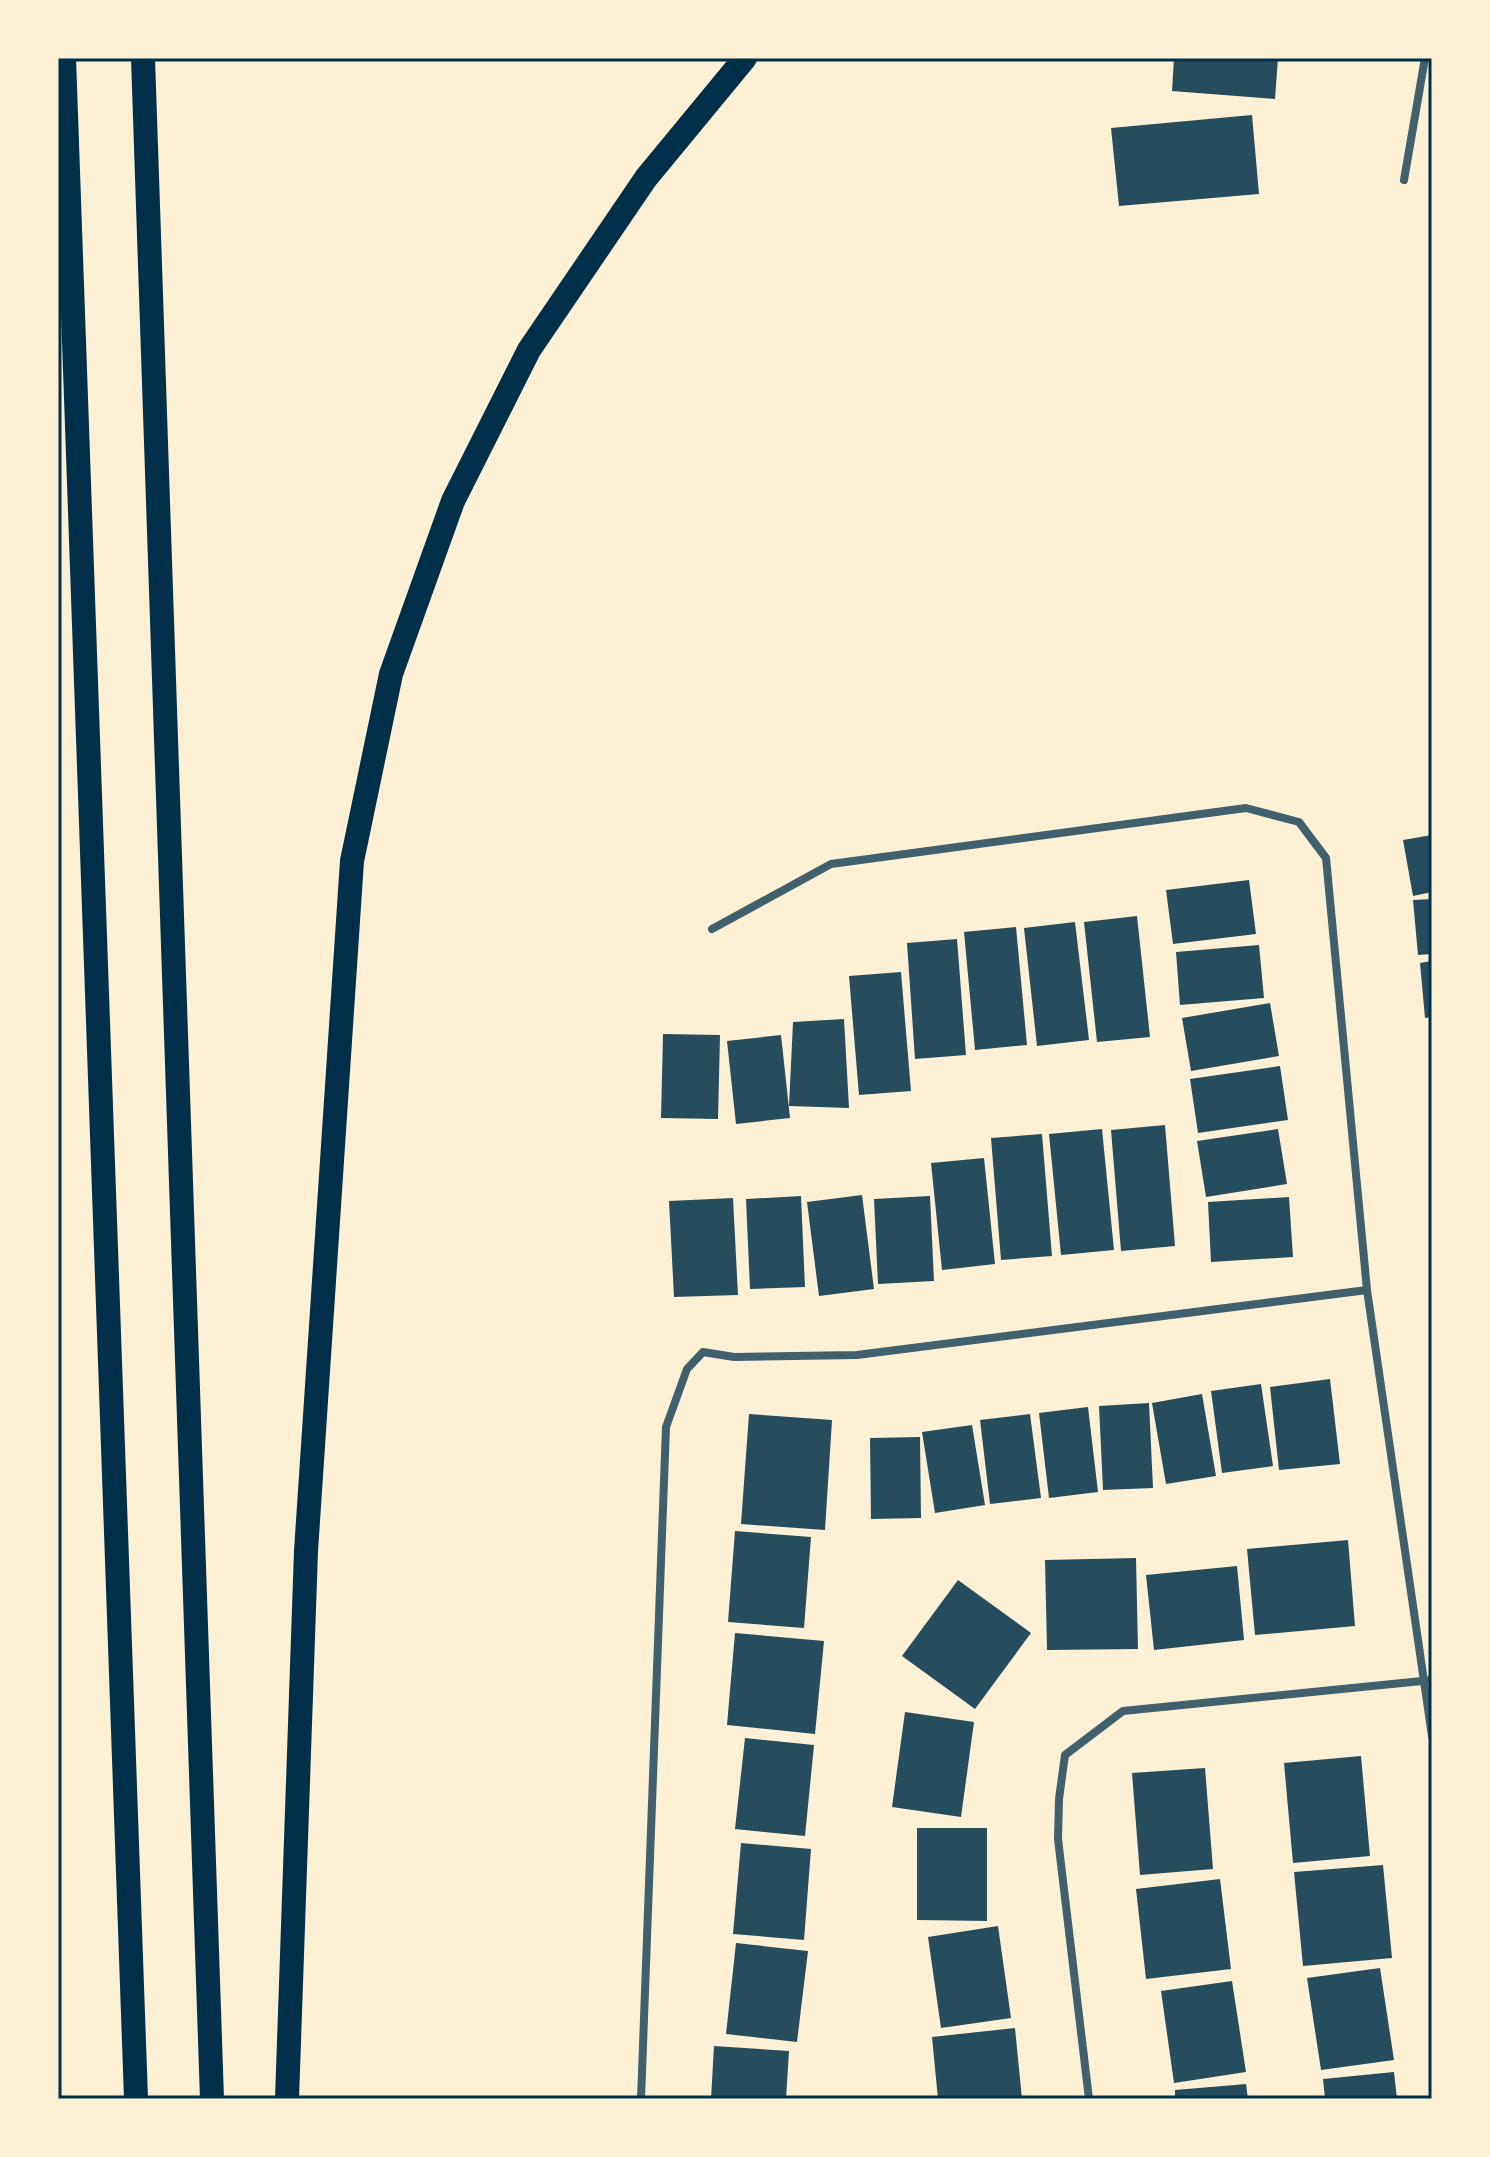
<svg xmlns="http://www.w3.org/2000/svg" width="1490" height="2157" font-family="Poppins,sans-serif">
	<rect width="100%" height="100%" fill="#fdf0d5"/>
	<!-- building -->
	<path fill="#264d5e" d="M1174 58H1278L1275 99 1172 91Z
		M1252 115 1259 194 1119 206 1111 128Z
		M1432 835V892L1413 896 1403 840Z
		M1249 880 1256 934 1173 944 1166 890Z
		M1432 899V954L1418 955 1413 900Z
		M1137 916 1150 1037 1097 1042 1084 922Z
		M1075 922 1089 1040 1037 1046 1024 928Z
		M1016 927 1027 1045 975 1050 964 932Z
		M957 939 966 1055 915 1059 907 943Z
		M1259 945 1264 998 1180 1005 1176 952Z
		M1432 961V1017L1425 1018 1420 963Z
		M901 972 911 1091 859 1095 849 976Z
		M1270 1003 1279 1056 1191 1071 1182 1018Z
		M844 1019 849 1108 789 1106 793 1022Z
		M663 1034 720 1035 718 1119 661 1118Z
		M781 1035 790 1118 736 1124 727 1041Z
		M1280 1066 1288 1120 1198 1133 1190 1079Z
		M1165 1125 1175 1246 1121 1251 1111 1130Z
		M1102 1129 1114 1250 1061 1255 1049 1134Z
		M1278 1129 1287 1184 1206 1197 1197 1141Z
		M1042 1134 1052 1256 1001 1260 991 1138Z
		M984 1158 995 1264 942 1270 931 1163Z
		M862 1195 874 1289 819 1296 807 1202Z
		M801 1196 805 1287 750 1289 746 1199Z
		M930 1196 934 1281 878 1284 874 1199Z
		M1289 1197 1293 1257 1211 1262 1208 1202Z
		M733 1198 738 1295 674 1297 669 1201Z
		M1330 1379 1340 1464 1279 1470 1270 1387Z
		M1261 1384 1273 1466 1222 1473 1211 1391Z
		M1202 1394 1216 1476 1166 1484 1152 1403Z
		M1149 1403 1153 1488 1103 1490 1099 1406Z
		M1088 1407 1098 1492 1049 1498 1039 1413Z
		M749 1414 832 1420 825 1530 741 1524Z
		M1030 1414 1041 1498 990 1504 980 1420Z
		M972 1425 985 1505 935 1513 922 1432Z
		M920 1437 921 1518 871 1519 870 1438Z
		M735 1531 811 1537 804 1628 728 1622Z
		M1348 1540 1355 1626 1255 1635 1247 1549Z
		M1136 1558 1138 1649 1047 1650 1045 1560Z
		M1237 1566 1244 1640 1154 1650 1146 1575Z
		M958 1580 1031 1633 975 1709 902 1656Z
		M735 1633 824 1641 815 1734 727 1725Z
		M905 1712 974 1722 961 1817 892 1807Z
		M745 1738 814 1745 805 1836 735 1829Z
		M1361 1756 1370 1856 1293 1863 1284 1763Z
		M1205 1768 1213 1869 1140 1875 1132 1773Z
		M917 1828H987V1921L917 1920Z
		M741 1843 811 1849 804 1940 733 1934Z
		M1383 1865 1392 1958 1303 1966 1294 1872Z
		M1220 1879 1231 1969 1146 1979 1136 1889Z
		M998 1926 1011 2018 941 2028 928 1937Z
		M736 1943 808 1951 797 2042 726 2034Z
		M1380 1968 1394 2060 1321 2070 1307 1978Z
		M1232 1981 1246 2072 1174 2083 1161 1991Z
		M1015 2028 1022 2099H938L932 2037Z
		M714 2046 789 2051 786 2099H711Z
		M1394 2072 1397 2099H1325L1323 2079Z
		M1246 2084 1248 2099H1175V2090Z"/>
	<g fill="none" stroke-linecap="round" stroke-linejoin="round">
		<!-- minor -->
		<path stroke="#3f606c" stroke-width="8" d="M1404 180 1425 58
			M712 929 831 864 1246 808 1299 822 1326 858 1367 1290 1432 1736
			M641 2099 666 1427 687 1369 703 1352 734 1357 857 1355 1367 1290
			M1089 2099 1058 1839 1059 1799 1065 1755 1123 1711 1432 1680"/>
		<!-- motorway -->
		<path stroke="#003049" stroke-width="24" d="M64 58 136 2099
			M143 58 212 2099
			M287 2099 306 1551 352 861 391 674 453 501 529 350 646 178 745 58"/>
	</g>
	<!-- border -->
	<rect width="1490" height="2157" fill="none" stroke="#fdf0d5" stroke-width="120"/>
	<rect x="60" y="60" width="1370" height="2037" fill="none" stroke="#003049" stroke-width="3"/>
</svg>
